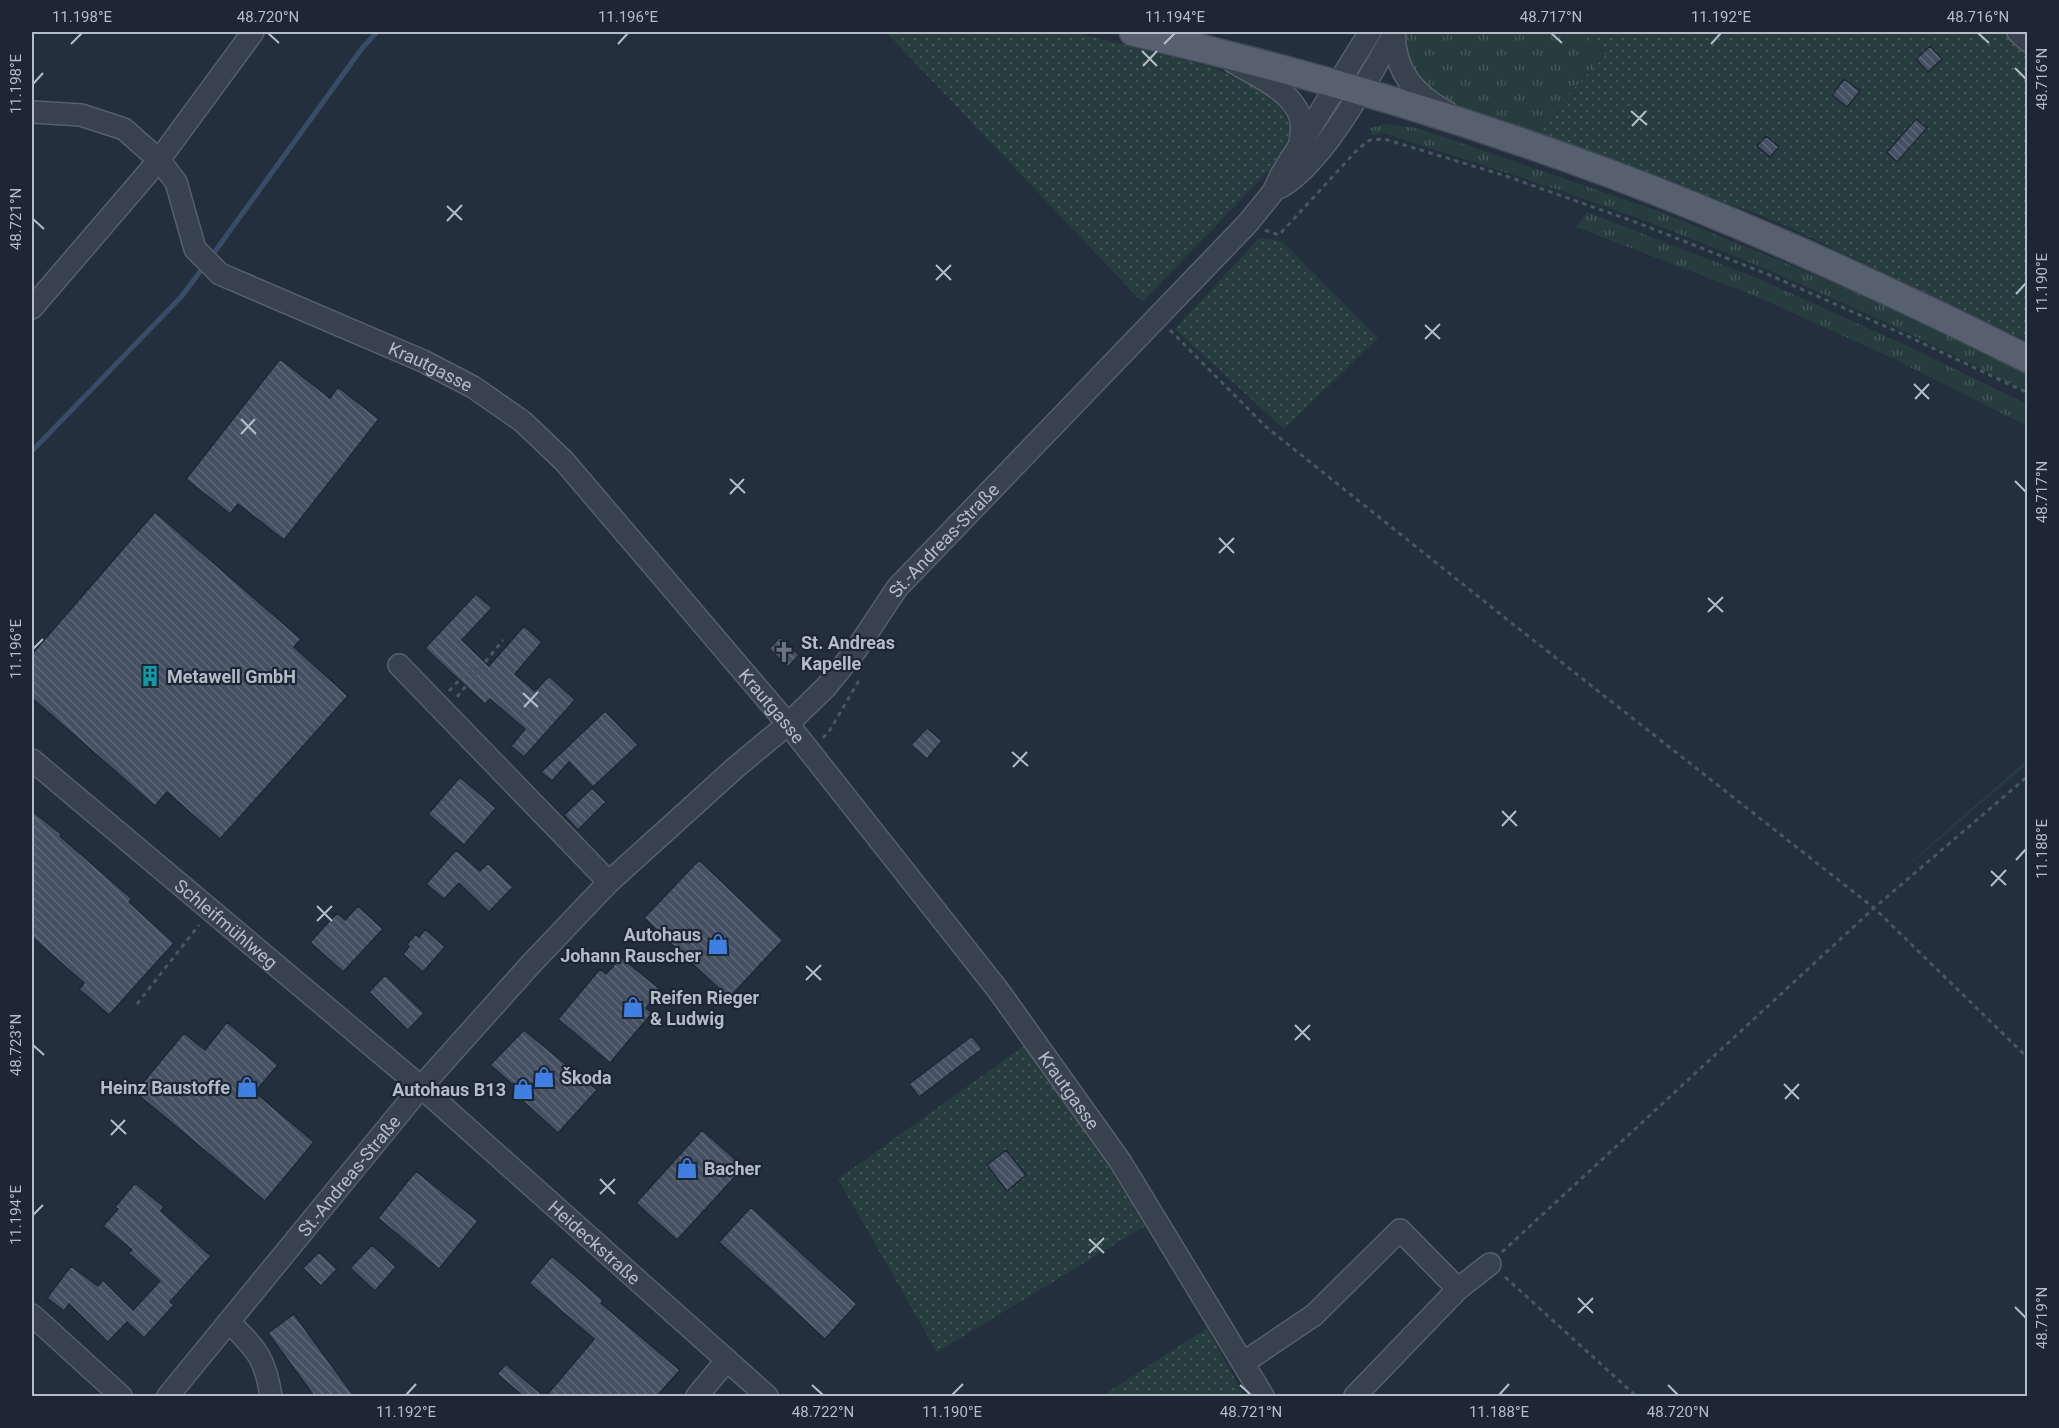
<svg xmlns="http://www.w3.org/2000/svg" width="2059" height="1428" font-family="Roboto,sans-serif">
	<defs>
		<pattern id="grass-tufts" width="24" height="20" patternUnits="userSpaceOnUse" patternTransform="scale(1.5)"><rect width="24" height="20" fill="#263c3f"/><path d="M3 7l-1-3M5 7V3M7 7l1-3M15 17l-1-3M17 17v-4M19 17l1-3" fill="none" stroke="#435659"/></pattern>
		<pattern id="garden-dots" width="8" height="8" patternUnits="userSpaceOnUse" patternTransform="scale(1.5)"><rect width="8" height="8" fill="#263c3f"/><path d="M2 2h.1M6 6h.1" fill="none" stroke="#435659" stroke-width="1.8" stroke-linecap="round"/></pattern>
		<pattern id="building-back-hatch" width="6" height="6" patternUnits="userSpaceOnUse" patternTransform="scale(1.5)"><rect width="6" height="6" fill="#455162"/><path d="M-1 5l2 2M0 0l6 6M5-1l2 2" fill="none" stroke="#5d6877"/></pattern>
	</defs>
	<rect width="100%" height="100%" fill="#242f3e"/>
	<!-- grass -->
	<path fill="url(#grass-tufts)" d="M1408 32H1582L1607 54 1533 131C1509 123 1470 113 1449 101 1426 89 1394 59 1408 32Z
		M1387 124 1417 128 1658 211 1842 286 1986 353 2027 375V392C1907 330 1781 273 1654 224 1570 192 1482 165 1396 137L1383 133 1372 135 1370 128Z
		M1587 212 1759 279 1903 344 2027 404V426L1894 359 1753 295 1576 227Z
		M2027 760V764L1878 891Z"/>
	<!-- garden -->
	<path fill="url(#garden-dots)" d="M886 32H1073L1212 67 1274 95 1292 129 1281 158 1142 302Z
		M1582 32H2007L2027 52V341L1778 222 1533 131 1607 54Z
		M1259 238 1282 241 1378 338 1284 429 1175 329Z
		M1024 1046 1109 1167 1145 1226 937 1352 838 1179Z
		M1207 1328 1244 1396H1102Z"/>
	<g fill="none" stroke-linecap="round" stroke-linejoin="round">
		<!-- stream -->
		<path stroke="#394c67" stroke-width="5" d="M211 257 363 47 377 32
			M32 451 182 296 205 265"/>
	</g>
	<!-- building -->
	<path fill="url(#building-back-hatch)" stroke="#1f2835" stroke-width="1.5" d="M1930 46 1942 59 1928 72 1916 59Z
		M1844 79 1860 91 1847 107 1832 95Z
		M1916 119 1927 128 1897 162 1887 152Z
		M1766 136 1779 147 1770 157 1757 146Z
		M280 359 330 398 338 387 379 419 284 540 238 504 230 514 186 479Z
		M155 512 301 639 294 647 348 696 220 839 167 792 155 806 32 698V654Z
		M476 594 492 608 462 640 489 666 524 626 542 642 515 674 535 691 549 676 575 700 524 757 511 746 525 729 490 699 485 704 425 648Z
		M780 637 799 655 788 667 769 649Z
		M605 711 638 745 593 787 569 762 552 781 541 772Z
		M927 728 942 741 927 759 911 745Z
		M460 777 496 808 464 845 428 814Z
		M592 788 606 802 578 830 564 815Z
		M32 811 61 834 60 836 132 899 129 902 174 943 109 1015 79 989 84 983 32 937Z
		M456 850 480 871 488 863 513 887 489 912 459 883 444 899 426 884Z
		M699 860 783 940 729 998 644 918Z
		M358 906 383 929 343 972 310 942 337 913 345 920Z
		M425 929 445 947 423 972 403 954 409 947 407 944 416 934 419 937Z
		M621 957 661 990 646 1008 652 1013 610 1063 558 1019 600 969 606 974Z
		M385 975 424 1013 408 1030 369 992Z
		M227 1022 278 1065 255 1092 314 1142 265 1201 135 1092 184 1033 205 1050Z
		M524 1030 597 1090 558 1133 523 1101 527 1097 490 1065Z
		M972 1036 982 1049 919 1097 909 1084Z
		M702 1130 744 1167 677 1240 636 1203Z
		M1006 1150 1026 1175 1007 1191 987 1165Z
		M416 1171 478 1221 439 1269 378 1218Z
		M135 1183 164 1207 161 1211 211 1256 170 1302 174 1305 144 1338 127 1322 108 1342 69 1304 64 1311 47 1298 71 1266 98 1286 103 1280 133 1310 160 1281 128 1253 132 1250 103 1226 118 1209 115 1207Z
		M751 1207 857 1304 825 1339 719 1242Z
		M372 1245 396 1267 375 1291 350 1268Z
		M319 1252 337 1269 321 1286 303 1268Z
		M552 1256 603 1300 601 1303 680 1370 657 1396H546L594 1339 529 1283Z
		M294 1314 354 1396H314L268 1333Z
		M506 1364 544 1396H523L497 1374Z"/>
	<g fill="none" stroke-linecap="round" stroke-linejoin="round">
		<defs>
			<g id="minor">
				<path d="M2018 32 2028 41"/>
				<path d="M1394 33C1395 72 1414 94 1447 112"/>
				<path d="M1233 62C1256 76 1294 91 1301 120 1302 128 1301 136 1300 144"/>
				<path id="s1" d="M32 112 81 115 124 129 159 160 176 182 195 249 220 274 423 361 473 387 522 421 564 461 788 724 998 990 1120 1161 1263 1396"/>
				<path d="M1281 187C1326 160 1369 77 1395 32"/>
				<path d="M32 308 159 160 253 32"/>
				<path d="M399 665 609 882"/>
				<path id="s2" d="M32 760 421 1087 767 1396"/>
				<path d="M32 1315 121 1396"/>
				<path d="M229 1322C256 1349 265 1357 271 1396"/>
				<path d="M1243 1363 1314 1315 1400 1230 1458 1289"/>
				<path id="s3" d="M168 1396 421 1087 531 964 609 882 735 768 788 724 826 687 856 650 897 588 1248 223 1273 192 1281 175 1370 32"/>
				<path d="M697 1396 727 1360"/>
				<path d="M1355 1396 1458 1289 1490 1264"/>
			</g>
			<path id="major" d="M1133 32C1295 69 1455 116 1611 174 1753 227 1892 291 2028 359"/>
		</defs>
		<!-- minor casing -->
		<use href="#minor" stroke="#565f6c" stroke-width="24"/>
		<!-- major casing -->
		<use href="#major" stroke="#414a57" stroke-width="30"/>
		<!-- path -->
		<path stroke="#44595c" stroke-width="3" stroke-dasharray="4.5 4.5" stroke-linecap="butt" d="M1265 230 1279 235 1358 149 1370 140 1384 139 1503 175 1638 223 1772 276 1907 336 2028 393
			M1170 330 1265 426 1509 621 1874 908 2028 1058
			M449 691 472 667
			M457 697 503 640
			M823 738 830 730 861 677
			M137 1004 199 925
			M1502 1252 1874 908 2028 776
			M1505 1277 1636 1396"/>
		<!-- minor -->
		<use href="#minor" stroke="#38414e" stroke-width="21"/>
		<!-- major -->
		<use href="#major" stroke="#56606e" stroke-width="27"/>
	</g>
	<!-- ticks -->
	<path fill="none" stroke="#b4bcc9" stroke-width="2" d="M268 33 279 43M1551 33 1562 43M1978 33 1989 43M71 44 82 33M618 44 628 33M1164 44 1175 33M1711 44 1721 33M1142 51 1157 66M1143 66 1157 51M2015 68 2026 79M33 84 43 73M1631 111 1647 125M1632 126 1646 111M447 206 462 220M33 219 44 229M447 221 462 205M936 265 951 280M936 280 951 265M2016 294 2026 283M1425 325 1440 339M1425 339 1440 324M1914 384 1929 399M1915 399 1929 384M241 419 256 434M241 434 255 419M730 479 745 493M2015 481 2026 492M730 494 744 479M1219 538 1234 553M1219 553 1234 538M1708 598 1723 612M1708 612 1723 597M33 649 43 639M523 693 538 707M524 707 538 692M1012 752 1028 766M1013 767 1027 752M1502 811 1517 826M1502 826 1516 811M2016 860 2026 849M1991 871 2006 885M1991 886 2006 870M317 906 332 921M317 921 332 906M806 966 821 980M806 980 821 965M1295 1025 1310 1040M1295 1040 1310 1025M33 1045 44 1055M1784 1084 1799 1099M1785 1099 1799 1084M111 1120 126 1134M111 1135 125 1120M600 1179 615 1194M600 1194 615 1179M33 1215 43 1205M1089 1239 1104 1253M1089 1253 1104 1238M1578 1298 1593 1313M2015 1307 2026 1318M1578 1313 1593 1298M812 1385 823 1395M1240 1385 1251 1395M1668 1385 1678 1395M406 1395 416 1384M952 1395 963 1384M1499 1395 1509 1384"/>
	<!-- icons -->
	<defs>
		<symbol id="church-bare" viewBox="-9 -9 18 18"><path d="M-1.2-6h2.4v3.5h3.3v2.4h-3.3V6h-2.4V-.1h-3.3v-2.4h3.3Z" fill="#6b7280" stroke="#1d2633" stroke-width="2.5" paint-order="stroke"/></symbol>
		<symbol id="building-bare" viewBox="-9 -9 18 18"><path d="M-4-6H4V6H1V3H-1V6H-4ZM-2.5-4.3h1.7v1.8h-1.7ZM.8-4.3h1.7v1.8H.8ZM-2.5-1h1.7V.8h-1.7ZM.8-1h1.7V.8H.8Z" fill="#0f9aa8" stroke="#1d2633" stroke-width="2.5" paint-order="stroke"/></symbol>
		<symbol id="shop-bare" viewBox="-9 -9 18 18"><path d="M-5-2.5h2.3a2.7 3.5 0 0 1 5.4 0H5L5.5 6h-11ZM-1.5-2.5h3a1.5 2.3 0 0 0-3 0Z" fill="#3f7fe0" stroke="#1d2633" stroke-width="2.5" paint-order="stroke"/></symbol>
	</defs>
	<g fill-rule="evenodd">
		<use href="#church-bare" x="769" y="637" width="30" height="30"/>
		<use href="#building-bare" x="135" y="661" width="30" height="30"/>
		<use href="#shop-bare" x="703" y="929" width="30" height="30"/>
		<use href="#shop-bare" x="618" y="992" width="30" height="30"/>
		<use href="#shop-bare" x="529" y="1062" width="30" height="30"/>
		<use href="#shop-bare" x="232" y="1072" width="30" height="30"/>
		<use href="#shop-bare" x="508" y="1074" width="30" height="30"/>
		<use href="#shop-bare" x="672" y="1153" width="30" height="30"/>
	</g>
	<g text-anchor="middle" dominant-baseline="central" stroke-width="4.5" stroke-linejoin="round" paint-order="stroke">
		<!-- street labels -->
		<g font-size="18" fill="#b4bcc9" stroke="#1d2633">
			<text stroke="none"><textPath href="#s1" startOffset="504">Krautgasse</textPath></text>
			<text stroke="none"><textPath href="#s3" startOffset="1158">St.-Andreas-Straße</textPath></text>
			<text stroke="none"><textPath href="#s1" startOffset="990">Krautgasse</textPath></text>
			<text stroke="none"><textPath href="#s2" startOffset="254">Schleifmühlweg</textPath></text>
			<text stroke="none"><textPath href="#s1" startOffset="1476">Krautgasse</textPath></text>
			<text stroke="none"><textPath href="#s3" startOffset="285">St.-Andreas-Straße</textPath></text>
			<text stroke="none"><textPath href="#s2" startOffset="741">Heideckstraße</textPath></text>
		</g>
		<!-- poi labels -->
		<g font-size="18" font-weight="bold" fill="#b4bcc9" stroke="#1d2633" text-anchor="start">
			<text x="801" y="642">St. Andreas<tspan x="801" dy="21">Kapelle</tspan></text>
			<text x="167" y="676">Metawell GmbH</text>
			<text x="701" y="934" text-anchor="end">Autohaus<tspan x="701" dy="21">Johann Rauscher</tspan></text>
			<text x="650" y="997">Reifen Rieger<tspan x="650" dy="21">&amp; Ludwig</tspan></text>
			<text x="561" y="1077">Škoda</text>
			<text x="230" y="1087" text-anchor="end">Heinz Baustoffe</text>
			<text x="506" y="1089" text-anchor="end">Autohaus B13</text>
			<text x="704" y="1168">Bacher</text>
		</g>
	</g>
	<!-- border -->
	<rect width="2059" height="1428" fill="none" stroke="#1d2633" stroke-width="66"/>
	<rect x="33" y="33" width="1993" height="1362" fill="none" stroke="#b4bcc9" stroke-width="2"/>
	<g font-size="15" text-anchor="middle" fill="#b4bcc9">
		<text x="82" y="22">11.198°E</text>
		<text x="268" y="22">48.720°N</text>
		<text x="628" y="22">11.196°E</text>
		<text x="1175" y="22">11.194°E</text>
		<text x="1551" y="22">48.717°N</text>
		<text x="1721" y="22">11.192°E</text>
		<text x="1978" y="22">48.716°N</text>
		<text transform="translate(2042 79) rotate(-90)" y="5">48.716°N</text>
		<text transform="translate(16 84) rotate(-90)" y="5">11.198°E</text>
		<text transform="translate(16 219) rotate(-90)" y="5">48.721°N</text>
		<text transform="translate(2042 283) rotate(-90)" y="5">11.190°E</text>
		<text transform="translate(2042 492) rotate(-90)" y="5">48.717°N</text>
		<text transform="translate(16 649) rotate(-90)" y="5">11.196°E</text>
		<text transform="translate(2042 849) rotate(-90)" y="5">11.188°E</text>
		<text transform="translate(16 1045) rotate(-90)" y="5">48.723°N</text>
		<text transform="translate(16 1215) rotate(-90)" y="5">11.194°E</text>
		<text transform="translate(2042 1318) rotate(-90)" y="5">48.719°N</text>
		<text x="406" y="1417">11.192°E</text>
		<text x="823" y="1417">48.722°N</text>
		<text x="952" y="1417">11.190°E</text>
		<text x="1251" y="1417">48.721°N</text>
		<text x="1499" y="1417">11.188°E</text>
		<text x="1678" y="1417">48.720°N</text>
	</g>
</svg>
